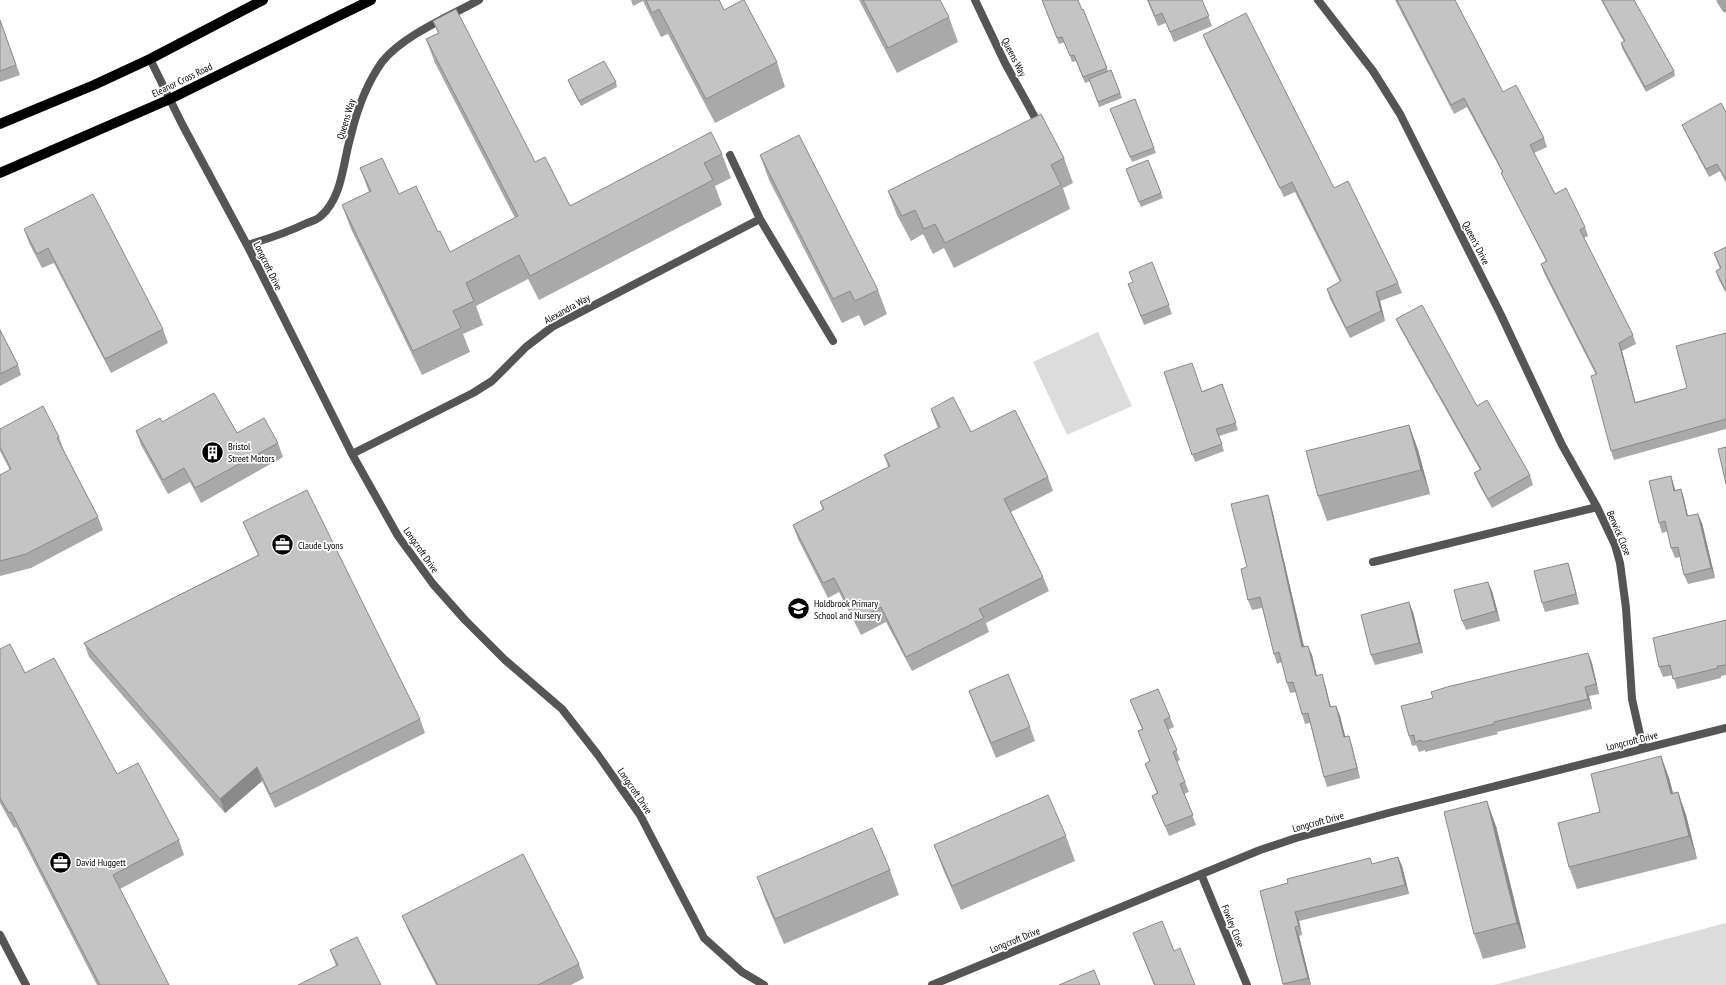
<svg xmlns="http://www.w3.org/2000/svg" width="1726" height="985" font-family="'PT Sans Narrow',sans-serif">
	<rect width="100%" height="100%" fill="#fff"/>
	<path fill="#dcdcdc" d="M1098 332 1132 406 1067 435 1033 362Z
		M1726 923V985H1494Z"/>
	<g fill="none" stroke-linecap="round" stroke-linejoin="round">
		<path stroke="#a3a3a3" stroke-width="9" d="M1721 0 1726 8"/>
		<path stroke="#555" stroke-width="8" d="M975 0 1005 63 1038 123
			M1318 0 1373 71 1400 114 1501 315 1562 445 1597 507 1615 545 1620 563 1626 608 1632 699 1643 748
			M150 59 182 124 247 245 352 454 398 536 433 584 465 620 505 660 562 709 598 755 640 815 704 938 742 972 764 985
			M730 155 760 219 833 341
			M247 245C268 239 288 232 307 223 312 221 317 220 321 216 343 197 343 161 351 135 357 110 367 83 382 62 402 36 450 16 479 0
			M352 454 473 393 492 381 526 347 552 327 760 219
			M1373 562 1597 507
			M1201 874 1247 985
			M0 935 26 985
			M932 985 1260 850 1296 838 1392 812 1726 728"/>
		<path stroke="#000" stroke-width="10" d="M0 124 94 85 150 59 263 0
			M0 173 170 99 371 0"/>
	</g>
	<path fill="#a9a9a9" d="M631 0H719L724 10 777 62 785 87 715 123 668 34 661 37 643 1 633 6Z
		M859 0H940L949 17 958 42 897 73Z
		M1042 0 1082 10 1083 9 1108 71 1111 70 1122 98 1099 107 1090 81 1085 83 1076 61 1072 62 1065 42 1059 44Z
		M1147 0H1202L1212 26 1174 42 1166 23 1158 26Z
		M1395 0H1455L1503 92 1544 138 1547 147 1534 153 1555 194 1585 227 1588 236 1584 238 1633 335 1636 344 1622 351 1635 402 1687 388 1726 333V429L1614 460 1611 451 1596 375 1544 273 1541 264 1546 261 1505 181 1501 173 1502 172 1467 107 1454 114Z
		M1601 0H1634L1674 71 1675 76 1646 92 1622 48 1621 43 1624 42Z
		M0 20 20 75 0 82Z
		M433 21 535 162 570 206 722 154 731 178 715 186 722 205 539 300 528 279 476 306 483 325 463 334 470 352 422 375 351 229 342 205 369 192 360 168 399 194 438 232 450 252 515 218 435 63 426 39 438 33Z
		M1203 35 1334 188 1398 283 1402 293 1380 301 1385 321 1350 338 1330 299 1327 289 1340 282 1295 192 1284 197 1207 45Z
		M568 80 616 82 617 87 581 106 570 85Z
		M1135 99 1156 153 1132 162 1110 109Z
		M1726 112V183L1720 171 1709 177 1685 132 1682 125Z
		M760 155 878 290 887 314 864 326 859 315 842 323 769 180Z
		M1064 158 1073 183 1063 188 1070 209 954 268 944 248 933 254 923 234 911 241 897 215 888 191Z
		M1148 160 1163 198 1141 207 1126 169Z
		M24 229 163 329 168 343 111 373 54 263 42 268 29 243Z
		M1726 247V293L1719 280 1716 271 1720 269 1714 253Z
		M1152 262 1172 314 1144 325 1128 284 1132 283Z
		M1396 319 1530 475 1533 485 1492 508 1478 483 1474 473 1480 470 1400 328Z
		M0 330 18 365 21 375 0 386Z
		M1164 372 1202 391 1222 384 1238 430 1219 436 1224 451 1195 462Z
		M931 409 971 432 1048 477 1053 491 1011 512 1043 577 1049 591 986 623 989 632 912 671 886 622 861 635 839 592 828 598 798 539 793 525 823 510 820 502 888 467 884 455 938 428 936 423Z
		M162 422 237 433 278 443 283 457 201 503 190 482 168 494 141 445 136 431Z
		M1409 425 1418 450 1430 494 1327 521 1318 496Z
		M0 429 59 437 64 451 98 517 103 530 31 568 0 576V475L10 470 0 451Z
		M1671 476 1675 490 1681 489 1684 499 1688 516 1702 523 1715 578 1688 584 1684 575 1680 557 1675 558 1671 548 1668 531 1662 533 1659 523Z
		M1271 505 1304 646 1312 655 1317 676 1325 684 1331 707 1336 706 1340 716 1345 737 1352 746 1360 778 1327 787 1324 777 1310 723 1305 724 1302 714 1296 692 1290 693 1287 683 1282 662 1277 664 1274 654 1262 608 1252 610 1248 600 1247 567Z
		M243 522 420 719 425 733 275 808 262 781 225 813 89 657 84 643 258 555 249 536Z
		M1568 563 1571 572 1579 604 1545 612 1542 603Z
		M1492 591 1500 621 1466 630 1462 621Z
		M1413 612 1423 653 1375 665 1371 655Z
		M1726 620V675L1721 676V678L1677 689 1673 675 1663 677 1659 667Z
		M0 649 25 673 117 774 179 840 184 855 120 889 169 985H97L16 827 14 828 0 803Z
		M1592 663 1599 694 1589 696 1592 709 1497 732 1498 734 1425 752V750L1419 752 1416 745 1412 746 1409 736Z
		M969 691 1030 727 1035 741 996 758 974 705Z
		M1130 700 1170 717 1174 727 1168 730 1180 760 1177 762 1189 792 1184 794 1196 825 1169 836 1152 796 1157 793 1145 764 1150 762 1138 731 1142 729Z
		M1661 756 1669 778 1673 793 1678 792 1686 815 1697 859 1577 889 1569 867 1600 812Z
		M1496 826 1526 948 1483 959 1474 934Z
		M1066 836 1075 861 961 910 943 869 934 845Z
		M1398 857 1402 866 1409 894 1299 921 1302 935 1299 936 1311 985H1283L1260 891 1288 883 1370 858 1372 864Z
		M890 870 899 895 784 944 766 902 757 877Z
		M402 916 579 964 584 978 571 985H436L408 930Z
		M1133 933 1174 951 1195 985H1154Z
		M330 950 381 985 336 966Z"/>
	<path fill="#898989" d="M1376 292 1380 301 1385 321 1381 311Z
		M1619 343 1622 351 1638 412 1635 403Z
		M1409 425 1418 450 1430 494 1421 470Z
		M1671 476 1674 486 1678 500 1674 491Z
		M1681 489 1684 499 1690 526 1687 516Z
		M1268 495 1271 505 1306 656 1302 647Z
		M1698 514 1702 523 1715 578 1711 568Z
		M1568 563 1571 572 1579 604 1576 594Z
		M1488 582 1492 591 1500 621 1496 611Z
		M1409 602 1413 612 1423 653 1419 643Z
		M1308 646 1312 655 1319 686 1316 676Z
		M1588 653 1592 663 1599 694 1596 684Z
		M1322 674 1325 684 1333 717 1330 707Z
		M1585 687 1589 696 1592 709 1588 699Z
		M1336 706 1340 716 1348 747 1344 737Z
		M1349 736 1352 746 1360 778 1357 768Z
		M1661 756 1669 778 1679 816 1671 794Z
		M257 767 262 781 225 813 220 799Z
		M1678 792 1686 815 1697 859 1689 836Z
		M1487 801 1496 826 1526 948 1517 923Z
		M1398 857 1402 866 1409 894 1405 885Z
		M1295 912 1299 921 1302 935 1299 926Z
		M1295 927 1299 936 1311 985 1308 978Z"/>
	<path fill="#c4c4c4" stroke="#898989" d="M646 0H719L724 10 743 0H744L777 62 706 99 659 9 652 13Z
		M863 0H940L949 17 888 48Z
		M1042 0H1078L1082 10 1083 9 1107 68 1083 77 1074 55 1070 56 1062 37 1057 38Z
		M1148 0H1202L1209 16 1170 32 1162 13 1155 16Z
		M1397 0H1455L1503 92 1516 85 1544 138 1530 145 1555 194 1566 188 1585 227 1580 230 1633 335 1619 343 1635 403 1687 388 1676 346 1726 333V419L1611 451 1591 376 1597 374 1541 264 1547 261 1501 173 1503 172 1464 98 1451 105Z
		M1602 0H1634L1674 71 1645 87 1621 43 1625 41Z
		M456 9 535 162 545 157 570 206 711 132 722 154 704 163 713 180 530 276 519 255 466 283 474 301 453 311 461 328 413 351 342 205 371 191 360 168 382 158 399 194 416 186 438 232 440 231 450 252 518 216 426 39 439 33 433 21Z
		M1246 13 1334 188 1348 181 1398 283 1376 292 1381 311 1346 328 1327 289 1341 281 1292 182 1280 188 1203 35Z
		M0 20 16 65 0 71Z
		M604 61 616 82 579 101 568 80Z
		M1111 70 1120 93 1098 102 1089 79Z
		M1135 99 1154 148 1130 157 1110 109Z
		M1721 103 1726 112V180L1717 164 1706 169 1682 125Z
		M1041 114 1064 158 1051 165 1061 185 945 243 935 224 924 229 915 210 902 216 888 191Z
		M799 135 878 290 855 301 850 291 833 299 760 155Z
		M1148 160 1161 193 1139 202 1126 169Z
		M93 194 163 329 105 359 48 248 37 254 24 229Z
		M1726 247V291L1716 271 1721 268 1714 253Z
		M1152 262 1169 305 1141 316 1128 284 1133 282 1129 272Z
		M1422 305 1477 406 1487 400 1530 475 1488 499 1474 473 1481 469 1396 319Z
		M0 330 18 365 0 374Z
		M1192 363 1202 392 1222 384 1236 423 1216 429 1222 444 1192 455 1164 372Z
		M214 393 237 433 264 418 278 443 195 488 184 468 163 480 136 431 160 418 162 422Z
		M953 397 971 432 1015 410 1048 477 1004 499 1043 577 979 609 984 618 906 657 881 607 856 620 834 578 823 583 793 525 824 509 820 502 890 466 884 455 940 427 931 409Z
		M43 406 59 437 57 438 98 517 26 554 0 561V475L11 469 0 447V429Z
		M1409 425 1421 470 1318 496 1306 451Z
		M1726 447V484L1718 449Z
		M1671 476 1674 491 1681 489 1687 516 1698 514 1711 568 1684 575 1678 547 1671 548 1665 521 1659 523 1649 481Z
		M307 490 420 719 270 794 257 767 220 799 84 643 259 555 243 522Z
		M1268 495 1302 647 1308 646 1316 676 1322 674 1330 707 1336 706 1344 737 1349 736 1357 768 1324 777 1308 713 1302 714 1293 682 1287 683 1279 652 1274 654 1260 597 1248 600 1241 569 1247 567 1231 504Z
		M1568 563 1576 594 1542 603 1534 571Z
		M1488 582 1496 611 1462 621 1454 590Z
		M1409 602 1419 643 1371 655 1361 615Z
		M1726 620V665L1717 666 1718 668 1673 679 1670 665 1659 667 1653 638Z
		M10 644 25 673 54 658 117 774 138 763 179 840 113 875 169 985H100L11 812 9 813 0 798V649Z
		M1588 653 1596 684 1585 687 1588 699 1494 722V724L1422 742 1421 740 1415 742 1414 735 1409 736 1401 706 1433 698 1431 692 1447 687Z
		M1008 674 1030 727 991 743 969 691Z
		M1158 689 1170 717 1164 720 1177 750 1173 752 1185 782 1180 784 1193 815 1165 826 1152 796 1158 793 1145 764 1150 761 1138 731 1143 729 1130 700Z
		M1661 756 1671 794 1678 792 1689 836 1569 867 1558 823 1600 812 1591 774Z
		M1048 795 1066 836 952 886 934 845Z
		M1487 801 1517 923 1474 934 1444 812Z
		M872 828 890 870 775 919 757 877Z
		M523 854 579 964 538 985H438L402 916Z
		M1398 857 1405 885 1295 912 1299 926 1295 927 1308 978 1283 984 1260 891 1288 883 1287 879 1370 858 1372 864Z
		M1162 921 1174 951 1180 948 1195 985H1155L1133 933Z
		M357 937 381 985H298L338 965 330 950Z
		M1094 970 1100 985H1059Z"/>
	<defs>
		<symbol id="building-disc" viewBox="-11 -11 22 22"><circle r="9.5" fill="#000" stroke="#fff"/><path d="M-4-6H4V6H1V3H-1V6H-4ZM-2.5-4.3h1.7v1.8h-1.7ZM.8-4.3h1.7v1.8H.8ZM-2.5-1h1.7V.8h-1.7ZM.8-1h1.7V.8H.8Z" fill="#fff"/></symbol>
		<symbol id="office-disc" viewBox="-11 -11 22 22"><circle r="9.5" fill="#000" stroke="#fff"/><path d="M-6-3h4V-5.5h4V-3h4V5H-6ZM-1-4.5V-3h2v-1.5ZM-6 0V1H6V0Z" fill="#fff"/></symbol>
		<symbol id="school-disc" viewBox="-11 -11 22 22"><circle r="9.5" fill="#000" stroke="#fff"/><path d="M0-5L7-2L0 1L-7-2ZM-4 1L0 2.5L4 1V4Q0 6-4 4Z" fill="#fff"/></symbol>
	</defs>
	<g fill-rule="evenodd">
		<use href="#building-disc" x="200" y="440" width="25" height="25"/>
		<use href="#office-disc" x="270" y="532" width="25" height="25"/>
		<use href="#school-disc" x="786" y="596" width="25" height="25"/>
		<use href="#office-disc" x="48" y="850" width="25" height="25"/>
	</g>
	<g text-anchor="middle" dominant-baseline="central" stroke-width="3.5" stroke-linejoin="round" paint-order="stroke">
		<g font-size="10" fill="#000" stroke="#fff">
			<text transform="translate(1014 57) rotate(63)">Queens Way</text>
			<text transform="translate(182 80) rotate(-26)">Eleanor Cross Road</text>
			<text transform="translate(346 119) rotate(-73)">Queens Way</text>
			<text transform="translate(1476 243) rotate(63)">Queen's Drive</text>
			<text transform="translate(268 266) rotate(64)">Longcroft Drive</text>
			<text transform="translate(567 309) rotate(-29)">Alexandra Way</text>
			<text transform="translate(1619 533) rotate(67)">Berwick Close</text>
			<text transform="translate(421 550) rotate(55)">Longcroft Drive</text>
			<text transform="translate(1632 741) rotate(-14)">Longcroft Drive</text>
			<text transform="translate(635 791) rotate(56)">Longcroft Drive</text>
			<text transform="translate(1318 822) rotate(-15)">Longcroft Drive</text>
			<text transform="translate(1233 926) rotate(68)">Fowley Close</text>
			<text transform="translate(1015 940) rotate(-22)">Longcroft Drive</text>
		</g>
		<g font-size="10" fill="#000" stroke="#fff" text-anchor="start">
			<text x="228" y="446">Bristol<tspan x="228" dy="12">Street Motors</tspan></text>
			<text x="298" y="545">Claude Lyons</text>
			<text x="814" y="603">Holdbrook Primary<tspan x="814" dy="12">School and Nursery</tspan></text>
			<text x="76" y="862">David Huggett</text>
		</g>
	</g>
</svg>
